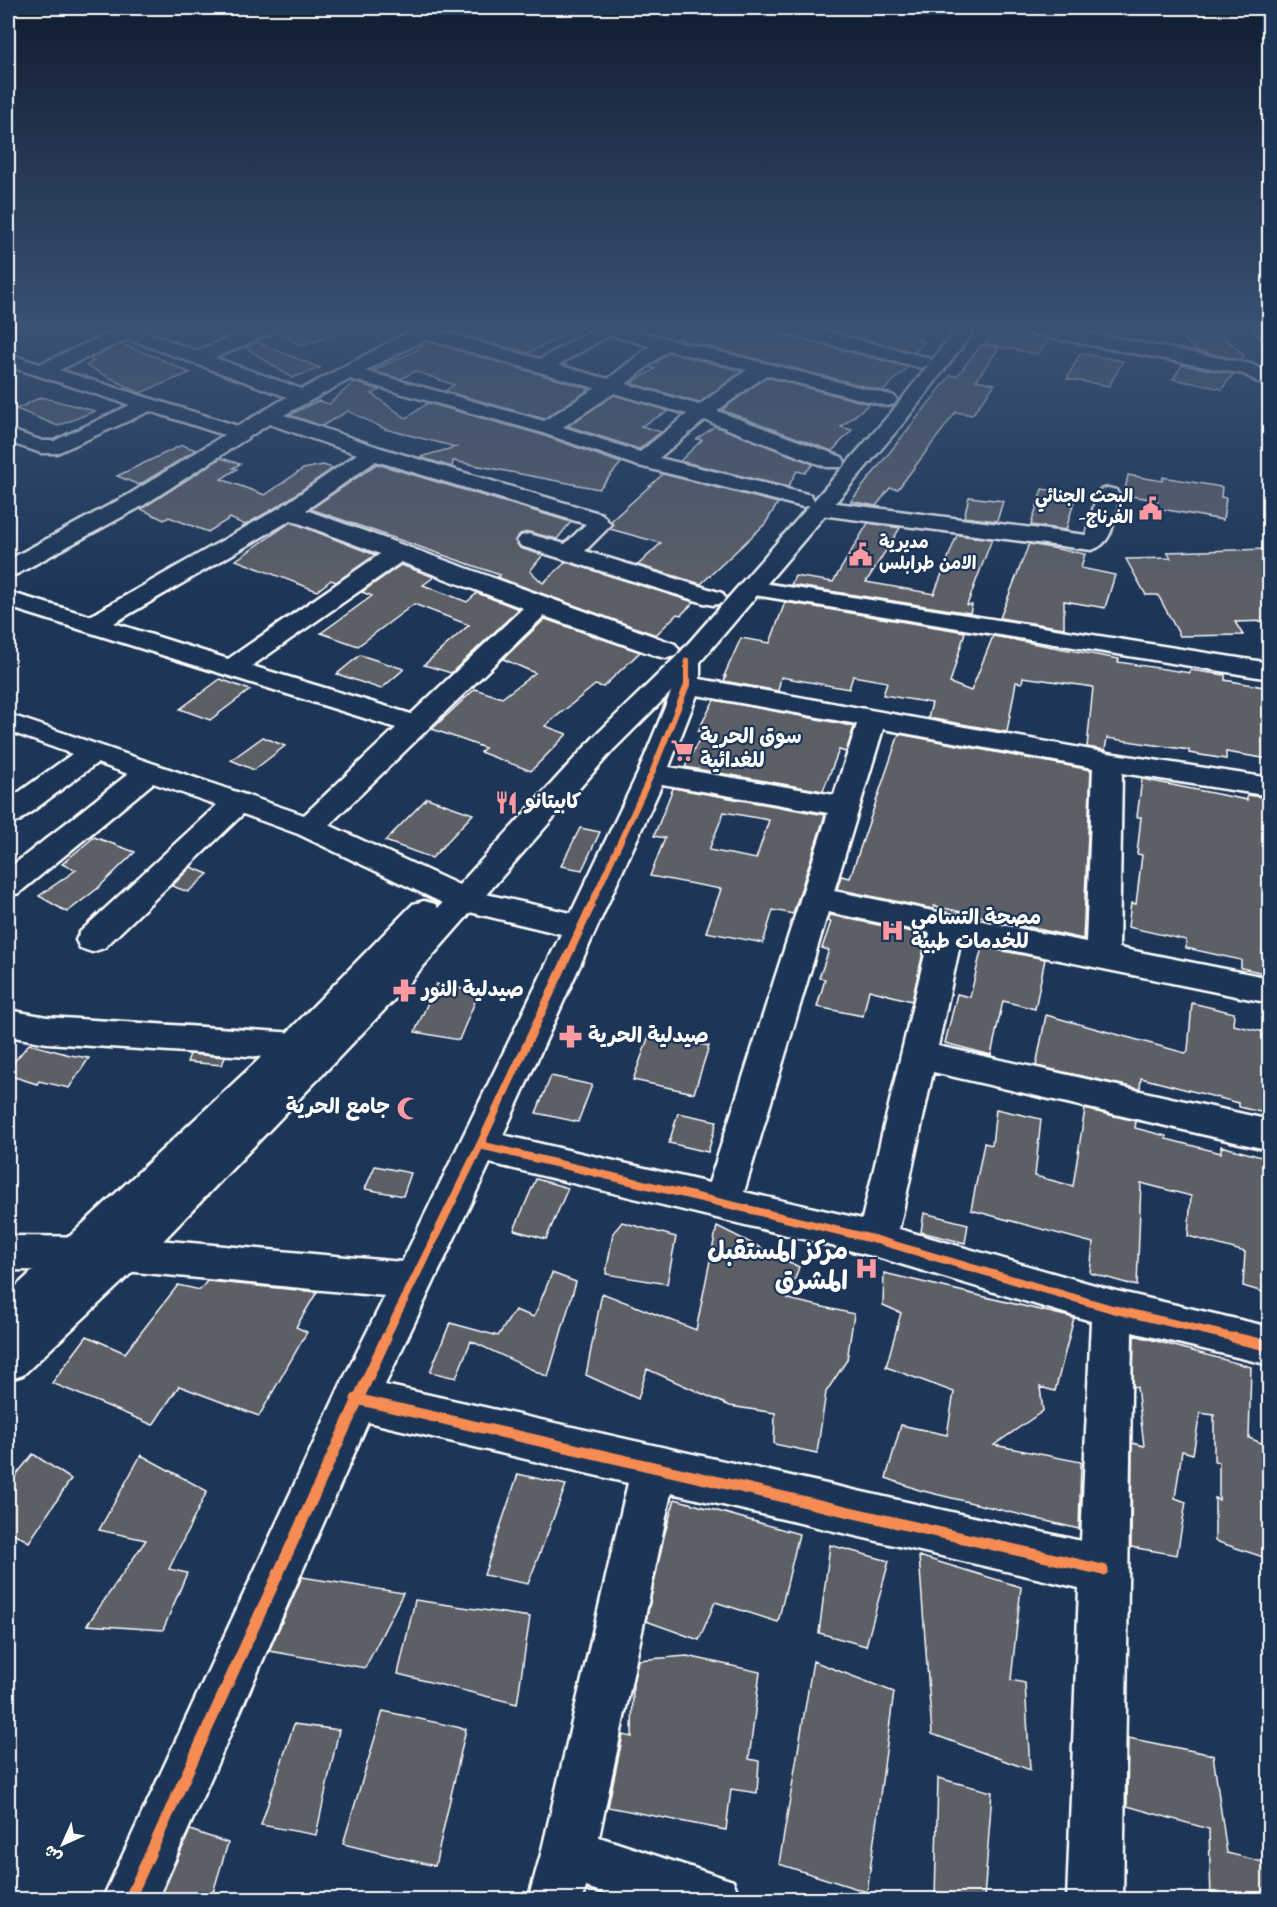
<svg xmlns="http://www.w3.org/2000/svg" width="1277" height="1907" font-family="'Indie Flower','Playpen Sans Arabic',sans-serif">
	<rect width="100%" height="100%" fill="#1d3557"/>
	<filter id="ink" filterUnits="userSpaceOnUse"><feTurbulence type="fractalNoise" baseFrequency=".0167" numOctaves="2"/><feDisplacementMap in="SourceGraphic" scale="12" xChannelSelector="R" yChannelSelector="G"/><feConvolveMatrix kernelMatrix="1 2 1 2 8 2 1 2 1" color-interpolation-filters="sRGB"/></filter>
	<g filter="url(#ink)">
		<path fill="#5c5e66" stroke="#fff" stroke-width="1.5" fill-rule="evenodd" d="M277 328H346V330L303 346 275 332Z
			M451 328H578L528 353 446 331Z
			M694 328H777L780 334 908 367 883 391 678 339Z
			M819 328H931L917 340 925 342 914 352Z
			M998 328 1025 332 1032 336 1049 339 1038 354 985 344Z
			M1172 328H1214L1244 355 1241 360 1197 351Z
			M426 341 590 389 544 419 445 391 454 385 415 371 401 379 373 371 423 347 418 346Z
			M256 342 320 368 292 378 245 347Z
			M121 344 156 357 190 373 140 393 86 366 93 361 89 359Z
			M981 345 999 348 976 380 995 384 972 415 956 412 898 489 890 488 876 506 851 501 951 375 957 376Z
			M669 352 742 371 699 403 631 383 655 369 650 367Z
			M1080 353 1123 361 1109 386 1067 379Z
			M1182 365 1233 374 1222 389 1173 379Z
			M766 377 869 404 841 427 852 430 832 451 722 410Z
			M354 382 380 390 372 394 406 418 428 403 539 434 621 463 599 489 453 461 452 467 420 457 456 447 385 429 348 411 322 426 290 415 318 401 329 404Z
			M614 395 669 411 641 426 661 432 639 449 568 426Z
			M41 397 95 411 58 426 16 409Z
			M715 426 813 464 805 473 797 471 788 487 680 461 702 440 697 439Z
			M182 445 196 450 139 485 117 476Z
			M221 458 240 464 233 468 237 469 221 479 265 495 303 469 323 465 333 468 280 505 245 525 230 518 208 532 169 517 164 520 141 509Z
			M377 464 571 522 557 539 528 532 520 534 515 540 520 548 543 555 530 571 543 583 566 562 694 602 681 615 677 614 656 635 497 577 500 575 311 509Z
			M663 474 778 503 765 524 701 584 638 565 661 543 610 529 613 525 611 521Z
			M1128 475 1162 481 1163 477 1222 487 1221 497 1226 498 1223 520 1156 508 1158 500 1124 495Z
			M1042 489 1076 494 1066 530 1031 525Z
			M969 497 1003 501 997 521 964 517Z
			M291 522 375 555 336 582 331 580 317 591 236 560Z
			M868 523 900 528 866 582 934 594 957 535 992 539 967 605H972L970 613 791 585 795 576 833 582Z
			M1029 544 1085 554 1081 568 1115 575 1105 608 1064 601V628L1000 618Z
			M1269 549V621L1235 622 1243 635 1180 636 1158 595H1146L1126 559 1171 558 1167 552Z
			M401 565 434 577 423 585 467 602 477 593 519 609 451 673 424 665 469 625 414 604 358 646 321 633 372 596 362 592Z
			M785 602 965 632 950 683 971 691 993 636 1119 659 1118 662 1190 673V670L1225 675V680L1269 688V759L1226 752V759L1189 753V750L1107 738 1105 750 1087 747 1093 687 1023 677 1022 683 1016 682 1007 732 928 718 932 703 883 695 887 682 853 676 849 689 781 677 778 691 724 681 726 676H724L741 638 770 643Z
			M545 619 640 652 603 687 595 685 545 726 567 734 531 771 480 752 485 748 432 729 475 689 502 698 535 673 503 659Z
			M360 655 404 669 381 689 337 674Z
			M220 679 250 690 210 720 180 709Z
			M714 700 838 723 854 727 846 752 839 750 823 791 685 767 703 732 698 731Z
			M899 734 1091 770 1083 939 934 906 933 909 837 889 841 876 850 878Z
			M263 737 285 746 254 770 231 760Z
			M1142 779 1247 800V795L1269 798V974L1241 968V960L1186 948V940L1128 927 1131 903 1136 904 1142 855 1137 854 1141 817H1137Z
			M673 788 825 815 793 914 773 910 763 943 706 932 721 889 650 876 665 838 654 836ZM724 812 769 820 756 859 709 850Z
			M427 798 473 814 432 858 385 841Z
			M580 828 600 832 582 870 561 866Z
			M94 837 135 852 97 889 67 912 39 896 76 870 62 864Z
			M191 867 208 874 188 892 172 886Z
			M830 915 927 935 912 1001 869 990 863 1016 817 1007 825 979 819 978 829 950 822 948 831 922 828 921Z
			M982 947 1045 959 1035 1009 1003 1001 991 1055 945 1043 957 994 970 997Z
			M436 984 479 992 459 1040 415 1032Z
			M1192 1003 1234 1013 1233 1025 1269 1033V1114L1239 1107V1103L1141 1078 1140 1089 1036 1066 1046 1015 1185 1053 1188 1051Z
			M650 1033 709 1046 694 1093 633 1080Z
			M29 1044 70 1055 89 1058 69 1088 39 1081 37 1084 8 1075V1069Z
			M190 1054 225 1057 222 1065 187 1062Z
			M551 1076 592 1085 578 1122 536 1113Z
			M996 1109 1041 1119 1035 1176 1073 1186 1085 1109 1136 1121 1135 1128 1166 1136V1139L1221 1153V1146L1269 1159V1294L1243 1286 1245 1252 1188 1236 1191 1196 1141 1183 1137 1286 1090 1273 1093 1243 971 1210 984 1143 992 1145Z
			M678 1113 717 1121 708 1152 669 1143Z
			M375 1166 411 1173 403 1196 365 1189Z
			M536 1179 568 1188 546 1239 514 1230Z
			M924 1213 968 1224 965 1243 921 1232Z
			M622 1222 676 1237 667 1284 606 1274 613 1233Z
			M717 1226 799 1267 788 1299 854 1314 847 1360 826 1392 817 1453 774 1444 775 1413 730 1406 647 1369 638 1399 586 1375 602 1293 696 1330Z
			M552 1273 576 1282 548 1377 471 1341 456 1378 430 1372 450 1323 498 1336 515 1310 534 1317Z
			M884 1273 1074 1318 1055 1391 1040 1387 1043 1411 994 1445 1081 1462 1079 1529 919 1490 886 1478 901 1425 947 1435 954 1392 886 1367 901 1313 883 1305Z
			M207 1281 317 1292 296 1327 307 1332 259 1416 179 1386 153 1425 52 1383 87 1336 125 1353 178 1285 200 1290Z
			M1134 1335 1251 1367 1249 1438 1269 1446V1559L1215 1541V1498L1219 1500V1462L1214 1461V1415L1200 1413 1193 1454 1182 1451 1175 1498 1186 1502 1177 1555 1131 1547 1132 1443 1144 1446 1137 1387 1133 1386Z
			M33 1454 71 1479 29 1542 8 1530V1485Z
			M141 1455 207 1491 169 1569 187 1573 163 1630 87 1625 146 1540 99 1530Z
			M518 1474 566 1485 528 1584 484 1575Z
			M675 1499 799 1534 778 1622 715 1602 699 1640 646 1621 664 1536Z
			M830 1545 889 1561 866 1646 819 1633Z
			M919 1556 1021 1587 1011 1680 1025 1683 1030 1770 932 1734Z
			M302 1577 403 1593 365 1668 269 1651Z
			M415 1600 530 1617 517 1704 398 1674Z
			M687 1656 760 1672 749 1759 759 1761 757 1793 731 1789 726 1830 608 1807 623 1735 632 1737 633 1683 638 1660Z
			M813 1661 894 1692 867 1892 779 1864Z
			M383 1711 466 1729 435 1866 343 1844Z
			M294 1724 339 1730 316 1835 261 1825Z
			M1128 1738 1213 1755 1227 1853 1267 1863 1269 1899H1211L1209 1829 1127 1806Z
			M938 1778 992 1792 984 1899 935 1898Z
			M190 1830 228 1843 211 1899H160Z"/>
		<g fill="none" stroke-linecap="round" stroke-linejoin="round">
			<defs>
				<path id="minor" d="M121 328H145L143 331 197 351 251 328H275L273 332 215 358 302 389 416 328H441L439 331 540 359 596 328H625L894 396 897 400 894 404 887 406 766 375 717 411 842 457 845 462 842 467H826L705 420 659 458 811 495 814 500 811 505 803 507 635 465 540 432 350 379 284 415 381 448 602 514 611 525 585 551 722 593 725 598 722 603 713 605 704 603 521 546 517 541 521 536 529 534 565 544 586 524 376 461 306 510 675 644 679 650 675 656 666 658 657 656 544 616 329 825 472 891 571 913 638 773 674 685V661L678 655 687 653 696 655 700 661V679L1108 753 1270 778V796L1122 773 1119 948 1270 978V1003L961 940 938 1046 1270 1120V1150L933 1072 899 1229 1112 1290 1270 1327V1365L1132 1332 1123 1900H1067L1079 1588 671 1493 599 1837 733 1881 741 1900H626L586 1887 583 1900H528L541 1854 628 1483 368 1422 157 1900H102L341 1384 385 1296 125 1271 8 1270V1236L125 1237 402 1262 561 934 453 908 298 834 243 814 104 948 92 952 80 948 76 940 80 932 217 805 153 783 19 893 8 896V869L128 774 97 763 19 821 8 824V800L72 754 8 731V714L304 815 396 728 8 607V592L90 616 281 507 357 454 269 424 144 505 17 574 8 576V560L128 495 224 435 150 411 57 453H41L8 442V429L43 441H54L130 405 8 366V354L40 364ZM610 335 650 346 608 379 558 365ZM128 339 287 397 238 426 59 370ZM426 339 595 388 544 421 365 371ZM668 350 747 370 699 405 626 384ZM614 393 687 414 640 452 563 427ZM291 520 380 554 228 659 114 623ZM401 562 523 608 411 714 252 666ZM697 695 857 724 834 795 669 767ZM883 729 1093 768 1086 942 834 891ZM662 784 828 813 709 1183 503 1135ZM828 912 930 933 862 1219 744 1192ZM490 1163 877 1257 1091 1321 1081 1541 385 1385Z
					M779 328H810L929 358 932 362 922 368 781 332Z
					M1023 328H1062L1251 364 1270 374V389L1244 374 1032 334Z
					M1108 488 1116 490 1119 495C1114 516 1115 544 1091 550L821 515 813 513 810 508 813 503 821 501 1086 535 1097 495 1100 490Z
					M751 581 1270 663V679L742 593 739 588 742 583Z
					M8 1010 47 1017 296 1033 308 1036 314 1046 308 1056 296 1059 47 1043 8 1036Z"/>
				<path id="major" d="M957 328H976L905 421 696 667 613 750 391 1003 139 1266 23 1375 8 1380V1294L284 1036 413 904 424 901 435 904 438 908 593 738 678 655 891 413Z"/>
				<path id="highway" d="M1253 328H1270V340L1263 339Z"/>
			</defs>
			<use href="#minor" stroke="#fff" stroke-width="5"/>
			<use href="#major" stroke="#fff" stroke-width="5"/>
			<use href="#highway" stroke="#fff" stroke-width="5"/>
			<use href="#minor" fill="#1d3557" fill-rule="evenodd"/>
			<use href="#major" fill="#1d3557" fill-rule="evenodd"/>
			<use href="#highway" fill="#1d3557" fill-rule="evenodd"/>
			<defs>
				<path id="cycleway-far2" d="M590 907 652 773 687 685V661"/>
				<path id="cycleway-far1" d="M480 1145 877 1240 1112 1309 1241 1339
					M385 1339 480 1145 591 906"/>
				<path id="cycleway" d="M1235 1338 1270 1346
					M356 1399 1103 1570
					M129 1900 386 1338"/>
			</defs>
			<use href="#cycleway-far2" stroke="#1d3557" stroke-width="9"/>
			<use href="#cycleway-far1" stroke="#1d3557" stroke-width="12"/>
			<use href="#cycleway" stroke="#1d3557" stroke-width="15"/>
			<use href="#cycleway-far2" stroke="#f68b52" stroke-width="6"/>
			<use href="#cycleway-far1" stroke="#f68b52" stroke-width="8"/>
			<use href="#cycleway" stroke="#f68b52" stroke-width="11"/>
		</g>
	</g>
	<linearGradient id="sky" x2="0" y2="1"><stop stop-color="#101d30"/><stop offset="0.55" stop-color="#3a5174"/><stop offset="1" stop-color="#3a5174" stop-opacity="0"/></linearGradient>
	<rect width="1277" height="595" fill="url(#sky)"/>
	<defs>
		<symbol id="civic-bare" viewBox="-9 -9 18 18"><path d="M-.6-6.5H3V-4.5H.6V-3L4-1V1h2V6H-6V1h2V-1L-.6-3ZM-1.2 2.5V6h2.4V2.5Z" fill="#ff9aa2" stroke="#1d3557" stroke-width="2.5" paint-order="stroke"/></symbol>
		<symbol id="supermarket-bare" viewBox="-9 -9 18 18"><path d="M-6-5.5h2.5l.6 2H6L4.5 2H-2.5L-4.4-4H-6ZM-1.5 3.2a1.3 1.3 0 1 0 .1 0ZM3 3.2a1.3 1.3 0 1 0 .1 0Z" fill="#ff9aa2" stroke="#1d3557" stroke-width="2.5" paint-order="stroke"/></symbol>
		<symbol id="restaurant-bare" viewBox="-9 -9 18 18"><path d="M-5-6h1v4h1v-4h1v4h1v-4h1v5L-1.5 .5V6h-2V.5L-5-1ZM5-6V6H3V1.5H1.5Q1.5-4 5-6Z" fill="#ff9aa2" stroke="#1d3557" stroke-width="2.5" paint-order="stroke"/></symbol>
		<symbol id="hospital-bare" viewBox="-9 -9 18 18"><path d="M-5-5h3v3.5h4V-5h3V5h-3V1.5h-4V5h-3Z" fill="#ff9aa2" stroke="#1d3557" stroke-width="2.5" paint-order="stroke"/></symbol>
		<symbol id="pharmacy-bare" viewBox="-9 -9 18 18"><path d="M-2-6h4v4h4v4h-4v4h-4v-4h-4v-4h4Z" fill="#ff9aa2" stroke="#1d3557" stroke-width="2.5" paint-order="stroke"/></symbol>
		<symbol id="mosque-bare" viewBox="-9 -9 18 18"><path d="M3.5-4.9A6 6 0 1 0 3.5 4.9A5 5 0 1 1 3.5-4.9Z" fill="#ff9aa2" stroke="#1d3557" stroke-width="2.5" paint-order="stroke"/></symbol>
	</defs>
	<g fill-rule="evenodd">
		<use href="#civic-bare" x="1134" y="492" width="33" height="33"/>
		<use href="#civic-bare" x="844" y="538" width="33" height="33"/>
		<use href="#supermarket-bare" x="666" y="734" width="33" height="33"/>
		<use href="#restaurant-bare" x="490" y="786" width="33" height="33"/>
		<use href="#hospital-bare" x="876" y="914" width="33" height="33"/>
		<use href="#pharmacy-bare" x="388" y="974" width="33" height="33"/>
		<use href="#pharmacy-bare" x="554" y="1020" width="33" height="33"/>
		<use href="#mosque-bare" x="392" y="1092" width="33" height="33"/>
		<use href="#hospital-bare" x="850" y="1252" width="33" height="33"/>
	</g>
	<g text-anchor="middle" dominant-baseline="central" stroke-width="4.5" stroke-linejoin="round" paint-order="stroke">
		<g font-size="18" font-weight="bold" fill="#fff" stroke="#1d3557" text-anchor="end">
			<text x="1133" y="498">البحث الجنائي<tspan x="1133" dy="21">-الفرناج</tspan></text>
			<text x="879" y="544" text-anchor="start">مديرية<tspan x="879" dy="21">الامن طرابلس</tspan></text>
		</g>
		<g font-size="21" font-weight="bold" fill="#fff" stroke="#1d3557" text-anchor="start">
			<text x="700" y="738">سوق الحرية<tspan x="700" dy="24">للغدائية</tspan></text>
			<text x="525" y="803">كابيتانو</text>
			<text x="911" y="919">مصحة التسامي<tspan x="911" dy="24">للخدمات طبية</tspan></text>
			<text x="422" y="991">صيدلية النور</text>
			<text x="588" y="1037">صيدلية الحرية</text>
			<text x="390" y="1108" text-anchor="end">جامع الحرية</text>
		</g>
		<g font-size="26" font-weight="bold" fill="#fff" stroke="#1d3557" text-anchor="end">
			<text x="848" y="1253">مركز المستقبل<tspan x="848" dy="30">المشرق</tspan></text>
		</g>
	</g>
	<rect width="1277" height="1907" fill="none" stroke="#1d3557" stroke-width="30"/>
	<rect x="15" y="15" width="1247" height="1877" fill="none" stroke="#fff" stroke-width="2" filter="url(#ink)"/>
	<g transform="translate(63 1844) rotate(225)" stroke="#1d3557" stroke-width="4.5" paint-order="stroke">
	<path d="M0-4.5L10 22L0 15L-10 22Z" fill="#ffffff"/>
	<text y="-9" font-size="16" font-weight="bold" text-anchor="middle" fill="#ffffff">ش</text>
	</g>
</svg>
